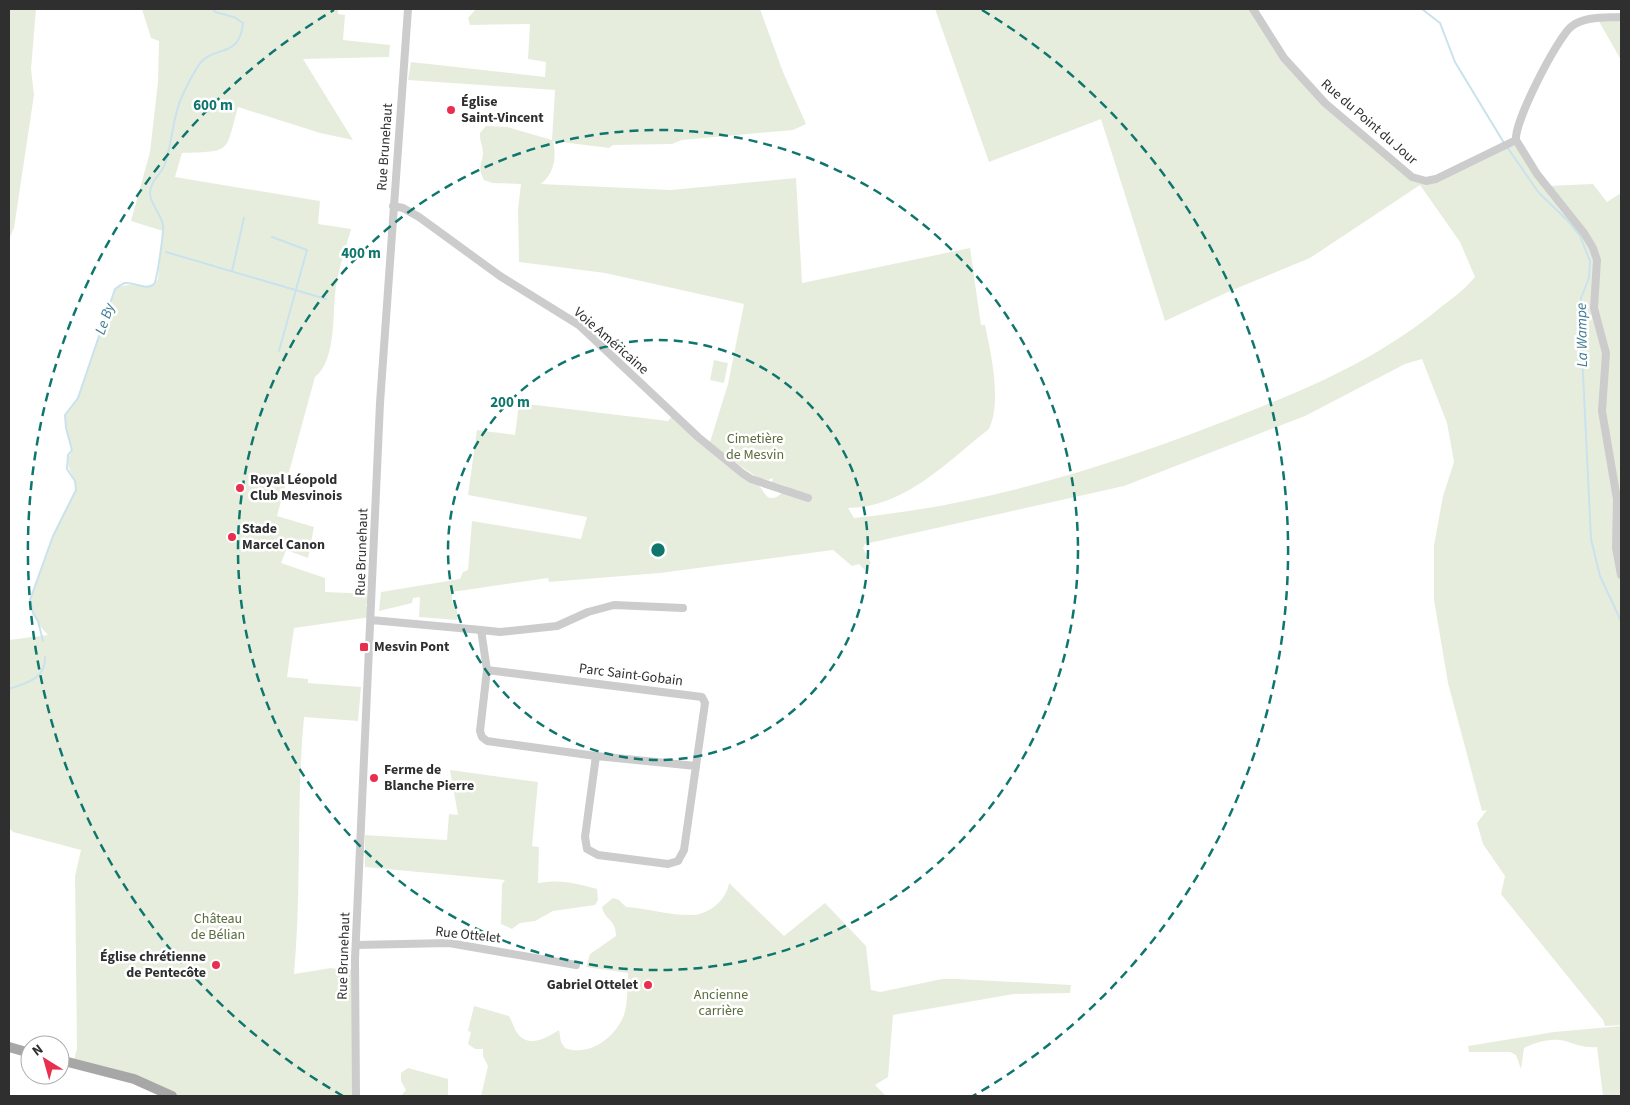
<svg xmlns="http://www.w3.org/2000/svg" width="1630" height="1105" font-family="'Source Sans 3',sans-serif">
	<rect width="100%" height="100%" fill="#fff"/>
	<path fill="#e7eddd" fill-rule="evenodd" d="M9 9H36L31 69 34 95 14 228 9 239Z
		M142 9H338V14L345 15 343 40 390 45 389 57 303 59 353 140 320 133 238 107C225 154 232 151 182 153L175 177 320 201 318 224 351 229C346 248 339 267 336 286 332 312 337 360 315 377L277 516 314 527 308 558 286 550 281 563 325 578V592L372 594 366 605 371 617 294 628 287 677 308 679V683L361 687 358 721 304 717C296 802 302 888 294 974L331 968 344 970 355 968 356 1096H172L73 1063 77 1049 75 876 81 850 13 832 9 828V640L48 635C40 627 31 614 30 602 30 595 57 526 62 516 66 507 72 502 75 492 80 476 60 470 72 450L66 428 65 415 78 398 115 289C134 278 147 295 158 279L163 231 131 221 150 152 158 82 159 41 151 38Z
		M476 9H760L783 72 806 124 793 130 682 140 672 144 613 145 609 148 553 141C557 157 554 174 541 184L671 190 796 178 802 283 970 248 981 325H985C991 354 1002 401 989 429 947 462 904 508 848 508L854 518C992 504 1124 462 1253 410 1320 384 1386 353 1441 307 1453 298 1465 289 1475 277L1460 242 1420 185 1310 258 1228 292 1165 321 1101 119 989 162 935 9H1253L1296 72 1397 165 1426 181 1516 140 1546 186 1593 184 1607 202 1621 193V1025L1605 1026 1603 1020 1501 894 1505 876 1483 844 1477 823 1487 810 1482 811 1448 683 1434 600V545L1443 496 1454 462 1447 423 1422 359 1405 364 1305 416 1124 486 865 544 863 548 871 563 865 570 859 564 852 566 833 550 660 573 549 582 548 578 452 592V603L457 605V620L419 617 420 597 413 598 412 603 379 611 381 592 460 579 463 572 468 570 472 521 581 539 587 517 468 495 477 430 515 435 519 403 668 421 674 414 710 442 728 384 744 304 605 273 519 262 518 209 521 184 492 183 484 180C477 166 482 166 483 153 483 146 479 140 480 133L486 126 507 127 552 140 555 90 408 80 411 62 545 77 546 62 528 59 530 24 470 25 468 18ZM733 461 758 478 768 480 773 478 772 482 786 486C784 491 778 499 771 498 765 497 764 491 760 487 752 477 742 469 733 461Z
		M1621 17V60L1597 18Z
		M714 360 728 363 724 383 710 380Z
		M450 770 538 782 532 846 539 847 538 883C559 879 576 883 597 889L598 900 595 905 553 911 535 921 520 923 512 929 501 924 502 884 505 880 365 867V835L447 840 449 814 458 815Z
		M729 883 784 936 825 903 866 946 871 990 880 992 942 979H958L1071 985 1070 993 1014 994 893 1015 888 1077 875 1085 886 1096H481L488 1066 483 1056V1049H475L468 1044 471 1032 468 1031 474 1006 509 1016C512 1021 513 1026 516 1031 527 1049 545 1039 559 1030L561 1042 565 1048C589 1057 615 1038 624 1015 628 1003 627 986 628 973L586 967 590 954 616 936C616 919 605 921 602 907L613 898 619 900 626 907C647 908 671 916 693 915 710 914 727 899 729 883Z
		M1621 1026V1096H1603L1597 1047C1581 1049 1571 1041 1559 1040 1546 1039 1535 1043 1524 1048L1521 1069 1516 1055 1510 1052H1469L1468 1046 1554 1032Z
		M408 1068 448 1079V1096H401L406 1090 401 1081V1073Z"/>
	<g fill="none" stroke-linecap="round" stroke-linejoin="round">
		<path stroke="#c9e2ed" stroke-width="2" d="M1422 9 1440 23 1455 62 1504 143
			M1507 147 1539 193 1568 221 1580 236 1590 261 1589 278 1581 298V333L1591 539 1600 576 1621 621
			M272 237 307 250 279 351
			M166 252 326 299
			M232 271 244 218
			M43 641 38 621 33 613 30 600 53 536 76 490 75 481 67 469 68 455 72 450 66 428 65 415 78 398 115 289C118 287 122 284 125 283 134 282 147 291 154 284 157 281 164 231 163 225 161 214 151 205 150 194 150 180 161 175 165 164 173 141 172 116 183 94 188 84 194 70 202 61 217 46 240 57 243 23L234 17 215 12 213 9
			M9 689C26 683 46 679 45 657
			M9 735V741"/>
		<path stroke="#ccc" stroke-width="8" d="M1253 9 1284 58 1325 103 1412 177 1426 181 1436 179 1516 140
			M1516 140 1537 174 1584 233 1593 248 1597 260 1594 308 1606 353 1602 411 1617 499 1616 548 1621 575
			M1516 140C1514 122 1558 36 1572 26 1586 16 1605 18 1621 17
			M393 206 403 208 419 217 500 276 579 325 698 437 742 473 751 479 808 498
			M371 620 481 630 487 670 480 731 482 737 487 741 596 756 696 766
			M481 630 500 632 557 626 588 612 614 605 683 608
			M487 670 702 697 705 703 684 850 678 861 668 864 598 855 587 849 585 837 596 756
			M356 945 449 943 576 965
			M356 1096 355 959 380 403 408 9"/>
		<path stroke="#a7a7a7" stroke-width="10" d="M9 1047 30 1053
			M60 1060 134 1079 172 1096"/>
	</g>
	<g fill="none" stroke="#0f766e" stroke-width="2.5" stroke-dasharray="9 6">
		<circle cx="658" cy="550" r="210"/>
		<circle cx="658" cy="550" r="420"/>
		<path d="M343 1096A630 630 0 0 1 334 10M982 10A630 630 0 0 1 973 1096"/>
	</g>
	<g fill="#e92f4e" stroke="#fff" stroke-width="2">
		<circle cx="451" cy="110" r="5"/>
		<circle cx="240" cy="488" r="5"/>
		<circle cx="232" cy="537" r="5"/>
		<rect x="359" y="642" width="10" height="10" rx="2.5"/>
		<circle cx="374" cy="778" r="5"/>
		<circle cx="216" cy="965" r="5"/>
		<circle cx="648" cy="985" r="5"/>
	</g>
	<g text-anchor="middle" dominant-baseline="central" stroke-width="5" stroke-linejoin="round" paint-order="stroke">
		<g font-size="14" font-weight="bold" fill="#2f2f2f" stroke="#fff" text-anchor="start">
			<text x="461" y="102">Église<tspan x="461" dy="16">Saint-Vincent</tspan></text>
			<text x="250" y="480">Royal Léopold<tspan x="250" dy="16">Club Mesvinois</tspan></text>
			<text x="242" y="529">Stade<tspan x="242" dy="16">Marcel Canon</tspan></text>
			<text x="374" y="647">Mesvin Pont</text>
			<text x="384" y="770">Ferme de<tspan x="384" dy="16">Blanche Pierre</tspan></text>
			<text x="206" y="957" text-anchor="end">Église chrétienne<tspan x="206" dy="16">de Pentecôte</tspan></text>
			<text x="638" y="985" text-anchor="end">Gabriel Ottelet</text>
		</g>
		<g font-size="14" fill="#2f2f2f" stroke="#fff">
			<text transform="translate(1369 122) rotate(41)">Rue du Point du Jour</text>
			<text transform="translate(385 147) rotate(-86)">Rue Brunehaut</text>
			<text transform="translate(611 341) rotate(41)">Voie Américaine</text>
			<text transform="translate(362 552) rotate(-88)">Rue Brunehaut</text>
			<text transform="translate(631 675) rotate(7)">Parc Saint-Gobain</text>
			<text transform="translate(468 935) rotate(6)">Rue Ottelet</text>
			<text transform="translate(344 956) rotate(-88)">Rue Brunehaut</text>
		</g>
		<g font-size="14" fill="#576c3b" stroke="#fff">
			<text x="755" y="439">Cimetière<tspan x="755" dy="16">de Mesvin</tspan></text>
			<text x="218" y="919">Château<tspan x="218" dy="16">de Bélian</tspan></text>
			<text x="721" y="995">Ancienne<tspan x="721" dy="16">carrière</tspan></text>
		</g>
		<g font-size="15" font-style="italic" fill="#3b7993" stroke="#fff">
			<text transform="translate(105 319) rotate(-71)">Le By</text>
			<text transform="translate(1582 335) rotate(-91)">La Wampe</text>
		</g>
	</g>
	<circle cx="658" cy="550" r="8" fill="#0f766e" stroke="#fff" stroke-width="2.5"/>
	<g font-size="15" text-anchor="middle" font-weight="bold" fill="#0f766e" stroke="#fff" stroke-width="5" stroke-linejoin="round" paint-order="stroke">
		<text x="213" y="110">600 m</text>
		<text x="361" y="258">400 m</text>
		<text x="510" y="407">200 m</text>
	</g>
	<rect width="1630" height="1105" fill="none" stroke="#2f2f2f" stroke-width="20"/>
	<g transform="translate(45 1060) rotate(323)"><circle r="24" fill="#ffffff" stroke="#acacac"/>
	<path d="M0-4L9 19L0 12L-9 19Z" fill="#e92f4e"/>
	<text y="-8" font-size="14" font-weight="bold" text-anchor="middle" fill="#2f2f2f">N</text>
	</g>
</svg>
